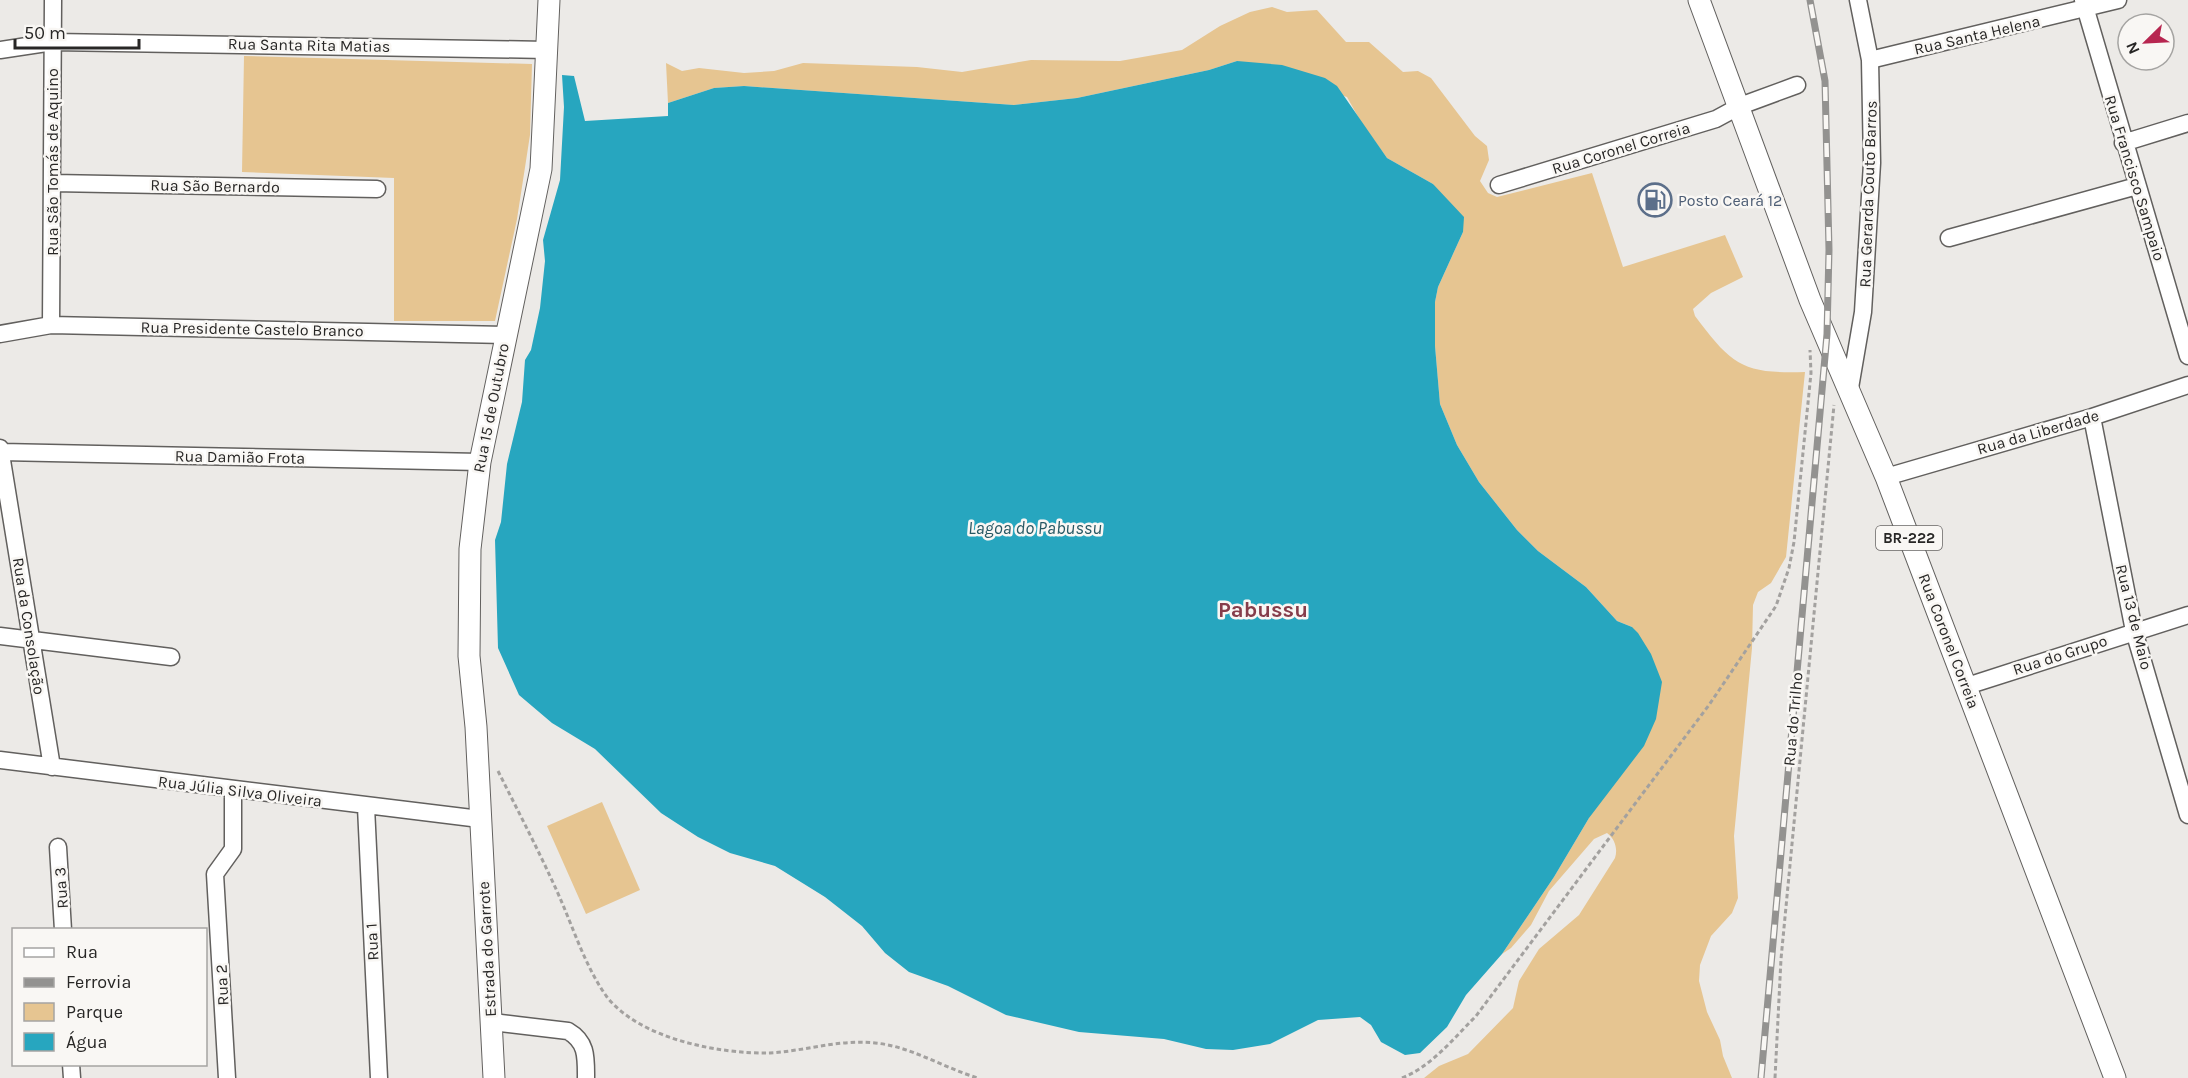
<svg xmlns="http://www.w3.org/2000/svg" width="2188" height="1078" font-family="Karla,sans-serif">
	<rect width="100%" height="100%" fill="#eceae7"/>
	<path fill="#e6c591" d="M1272 7 1287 12 1317 10 1346 42H1369L1403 72 1418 71 1431 78 1475 136 1487 146 1489 160 1480 181 1488 193 1497 197 1592 173 1623 267 1725 235 1743 277 1711 293 1693 309 1695 316C1732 365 1742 374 1805 372L1786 557 1771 583 1758 592 1753 605 1752 648 1734 836 1738 898 1732 913 1711 936 1700 965 1699 981 1707 1012 1720 1040 1723 1056 1732 1078H1424L1439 1066 1468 1054 1513 1008 1519 981 1539 949 1579 915 1615 858C1618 849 1615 839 1607 833L1594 839 1549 891 1531 925 1511 948 1502 954 1554 877 1589 818 1632 627 1617 621 1586 587 1538 551 1517 530 1479 482 1457 445 1440 404 1435 346V302L1438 287 1463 232 1433 184 1387 158 1361 122 1347 97 1237 61 1209 70 1077 98 1014 105 744 86 714 88 668 103 666 63 682 71 699 68 744 73 774 71 803 63 917 67 962 72 1031 60 1120 61 1182 50 1220 26 1250 12Z
		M244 56 532 64 530 135 517 219 495 321H394V178L242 172Z
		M602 802 640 890 586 914 547 826Z"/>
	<path fill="#27a6bf" d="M1237 61 1282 65 1325 78 1337 86 1387 158 1433 184 1464 217 1463 232 1438 287 1435 302V346L1440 404 1457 445 1479 482 1517 530 1538 551 1586 587 1617 621 1632 627 1638 633 1651 654 1662 682 1656 719 1644 746 1589 818 1554 877 1502 954 1466 995 1447 1027 1420 1053 1405 1055 1381 1042 1371 1025 1360 1017 1318 1020 1270 1044 1233 1050 1206 1049 1164 1039 1079 1032 1006 1015 948 986 909 972 885 953 862 926 825 897 775 866 730 853 698 837 661 813 595 749 552 723 519 695 498 648 495 540 501 522 507 464 522 402 525 360 531 350 540 308 545 261 543 240 560 180 564 107 562 75 574 76 585 121 668 116V103L714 88 744 86 1014 105 1077 98 1209 70Z"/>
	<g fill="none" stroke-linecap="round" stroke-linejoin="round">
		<defs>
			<path id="minor" d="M2083 0 2188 356
				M0 50 53 42 547 50
				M1870 60 2118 0
				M2123 143 2188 123
				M53 183 377 189
				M1499 185 1716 119 1740 106 1797 85
				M1949 238 2137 186
				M51 325 53 0
				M0 334 51 325 505 335
				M1850 388 1863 312 1872 163 1870 60 1858 0
				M2092 417 2134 631 2188 815
				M0 448 52 767
				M1 452 480 462
				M1886 477 2092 417 2188 385
				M0 636 171 657
				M1967 686 2188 615
				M0 760 480 819
				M366 807 379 1078
				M58 847 63 930
				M492 1022 568 1031C587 1042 586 1057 586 1078
				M71 1064 72 1078
				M227 1078 215 874 233 849V790"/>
			<path id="major" d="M1699 0 1810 300 1886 477 2115 1078
				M494 1078 476 727 469 656 470 549 480 462 541 169 549 0"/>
		</defs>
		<use href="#minor" stroke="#62605e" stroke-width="19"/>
		<use href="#major" stroke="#62605e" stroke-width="23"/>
		<path stroke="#a3a19f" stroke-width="3" stroke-dasharray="4.5 3" stroke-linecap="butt" d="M498 771C519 813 541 855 560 898 574 930 586 968 607 997 640 1039 719 1054 770 1053 805 1051 839 1039 875 1043 910 1046 944 1068 978 1078
			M1402 1078C1432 1066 1454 1038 1476 1016L1709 705 1776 606 1789 568 1794 542 1811 373 1810 350
			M1775 1078 1781 959 1834 405"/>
		<use href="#minor" stroke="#fff" stroke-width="16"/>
		<use href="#major" stroke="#fff" stroke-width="21"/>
		<defs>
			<path id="rail" d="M1761 1078 1827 334 1829 250 1825 81 1810 0"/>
		</defs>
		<use href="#rail" stroke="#939290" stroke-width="7"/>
		<use href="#rail" stroke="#f9f7f4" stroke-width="4.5" stroke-dasharray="14" stroke-linecap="butt"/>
	</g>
	<defs>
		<symbol id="fuel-ring" viewBox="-11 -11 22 22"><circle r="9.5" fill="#f9f7f4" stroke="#5c6f8a" stroke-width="1.5"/><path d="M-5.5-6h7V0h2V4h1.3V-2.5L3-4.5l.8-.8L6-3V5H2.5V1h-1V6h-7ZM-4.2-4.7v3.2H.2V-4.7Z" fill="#5c6f8a"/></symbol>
	</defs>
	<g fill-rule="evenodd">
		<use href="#fuel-ring" x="1636" y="181" width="38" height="38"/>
	</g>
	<g text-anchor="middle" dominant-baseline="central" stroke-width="5" stroke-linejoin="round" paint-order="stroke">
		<rect fill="#f9f7f4" stroke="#676564" stroke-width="1.5" x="1876" y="526" width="66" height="24" rx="4.5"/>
		<g font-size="15" font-weight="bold" fill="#282726">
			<text x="1909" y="538">BR-222</text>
		</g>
		<g font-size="16" fill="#282726" stroke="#f9f7f4">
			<text transform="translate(1977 35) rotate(-13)">Rua Santa Helena</text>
			<text transform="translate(309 45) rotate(1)">Rua Santa Rita Matias</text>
			<text transform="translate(1621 148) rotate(-17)">Rua Coronel Correia</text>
			<text transform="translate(52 162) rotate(-90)">Rua São Tomás de Aquino</text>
			<text transform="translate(2135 178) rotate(73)">Rua Francisco Sampaio</text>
			<text transform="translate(215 186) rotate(1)">Rua São Bernardo</text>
			<text transform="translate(1868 194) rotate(-88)">Rua Gerarda Couto Barros</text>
			<text transform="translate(252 329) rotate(1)">Rua Presidente Castelo Branco</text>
			<text transform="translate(491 408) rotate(-79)">Rua 15 de Outubro</text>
			<text transform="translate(2038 432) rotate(-16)">Rua da Liberdade</text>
			<text transform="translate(240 457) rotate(1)">Rua Damião Frota</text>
			<text transform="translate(2134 617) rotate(76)">Rua 13 de Maio</text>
			<text transform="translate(29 626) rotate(81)">Rua da Consolação</text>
			<text transform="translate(1949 641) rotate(69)">Rua Coronel Correia</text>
			<text transform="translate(2060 655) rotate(-18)">Rua do Grupo</text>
			<text transform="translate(1793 719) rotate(-85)">Rua do Trilho</text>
			<text transform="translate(240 791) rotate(7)">Rua Júlia Silva Oliveira</text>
			<text transform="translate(61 888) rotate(-94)">Rua 3</text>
			<text transform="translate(372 942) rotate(-93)">Rua 1</text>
			<text transform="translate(487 949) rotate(-93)">Estrada do Garrote</text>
			<text transform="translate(222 985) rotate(-93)">Rua 2</text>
		</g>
		<g font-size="16" fill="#4e5e75" stroke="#f9f7f4" text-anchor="start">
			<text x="1678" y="200">Posto Ceará 12</text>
		</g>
		<g font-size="18" font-style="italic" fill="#275864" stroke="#f9f7f4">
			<text x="1035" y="528">Lagoa do Pabussu</text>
		</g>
		<g font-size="22" font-weight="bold" fill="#863d4b" stroke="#f9f7f4">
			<text x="1263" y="610">Pabussu</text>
		</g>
	</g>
	<rect x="12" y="928" width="195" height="138" fill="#f9f7f4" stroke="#a5a4a2" stroke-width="1.5"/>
	<rect x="24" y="948" width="30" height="9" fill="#ffffff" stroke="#a5a4a2" stroke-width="1.5"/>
	<text x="66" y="958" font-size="18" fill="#282726">Rua</text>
	<rect x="24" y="978" width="30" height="9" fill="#939290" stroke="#a5a4a2" stroke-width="1.5"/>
	<text x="66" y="988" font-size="18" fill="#282726">Ferrovia</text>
	<rect x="24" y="1003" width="30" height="18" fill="#e6c591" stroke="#a5a4a2" stroke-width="1.5"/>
	<text x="66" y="1018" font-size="18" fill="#282726">Parque</text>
	<rect x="24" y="1033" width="30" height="18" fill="#27a6bf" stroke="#a5a4a2" stroke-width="1.5"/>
	<text x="66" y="1048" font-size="18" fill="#282726">Água</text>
	<g transform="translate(2146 42) rotate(246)"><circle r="28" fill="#f9f7f4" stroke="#a5a4a2" stroke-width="1.5"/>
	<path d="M0-4.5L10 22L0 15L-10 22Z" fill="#b72650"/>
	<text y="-9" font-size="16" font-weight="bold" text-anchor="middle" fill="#282726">N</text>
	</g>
	<path d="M15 39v9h124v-9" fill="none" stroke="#282726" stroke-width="3"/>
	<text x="24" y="39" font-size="18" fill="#282726" stroke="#f9f7f4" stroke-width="4.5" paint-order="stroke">50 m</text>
</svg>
